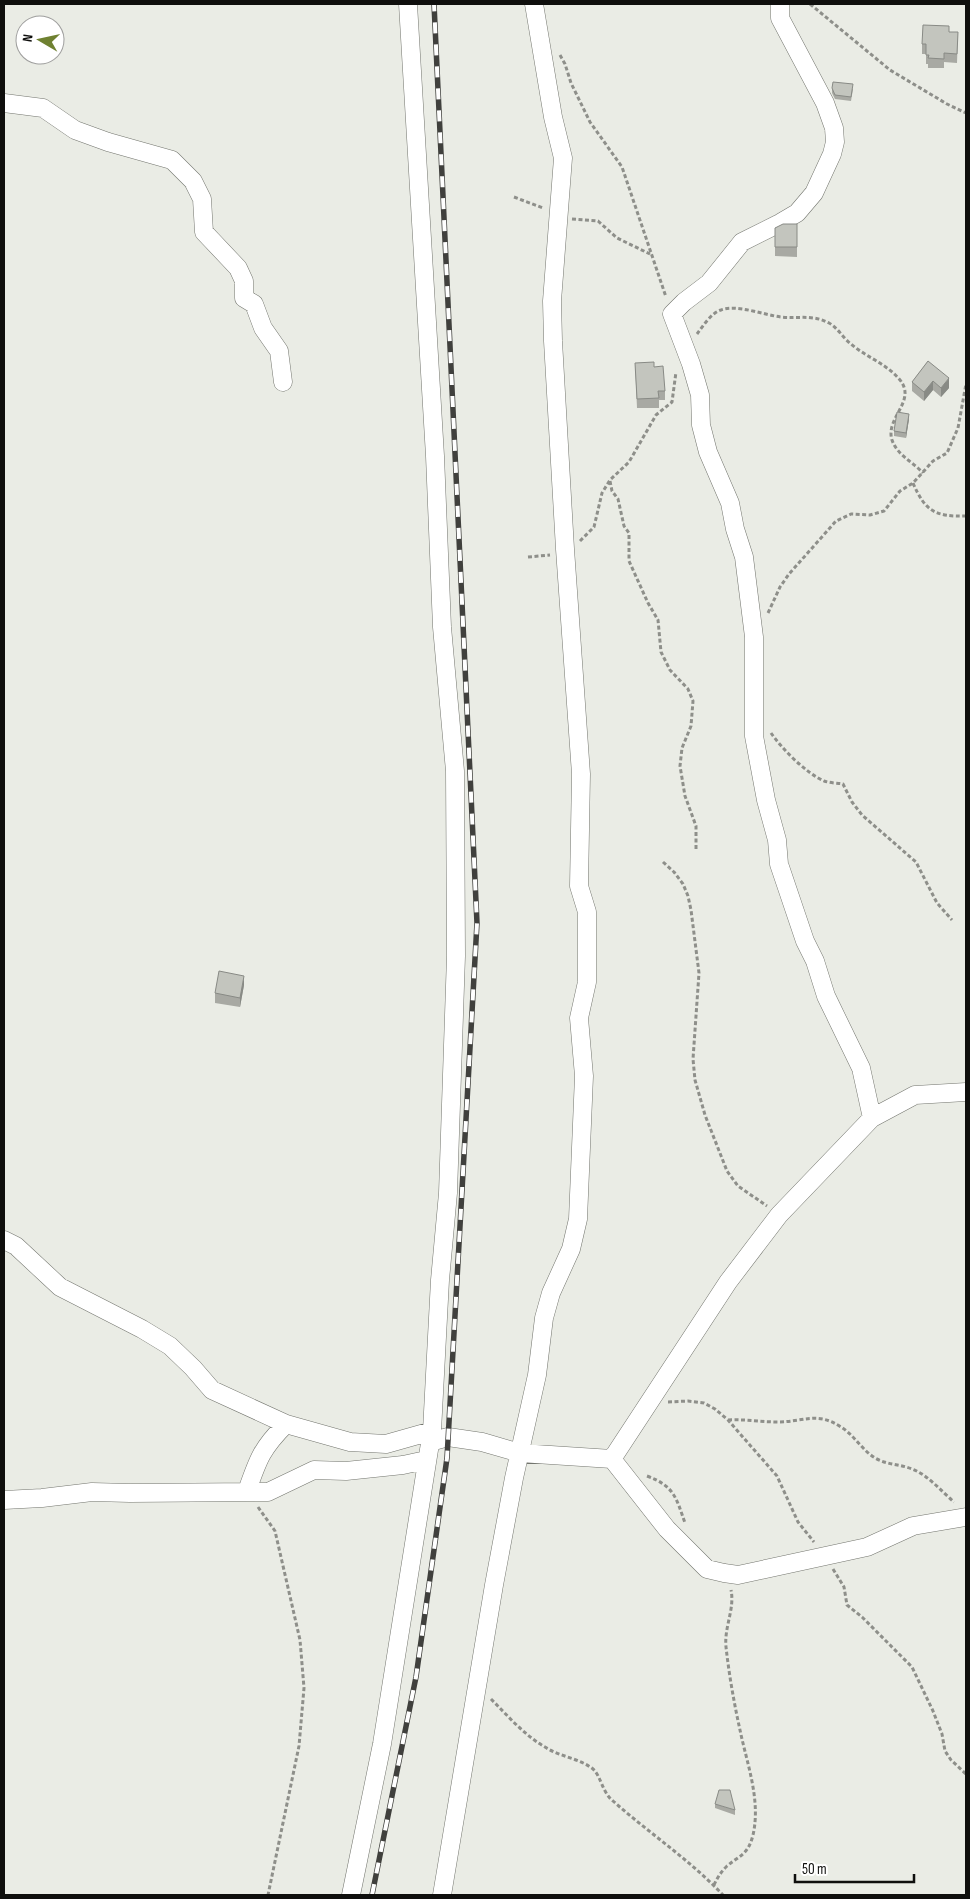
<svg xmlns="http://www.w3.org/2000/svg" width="970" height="1899" font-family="'Sofia Sans Condensed',sans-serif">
	<rect width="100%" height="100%" fill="#eaece5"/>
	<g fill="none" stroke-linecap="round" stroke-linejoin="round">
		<defs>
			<path id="minor" d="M780 4V18L825 103 834 128 835 142 832 154 814 193 797 213 780 223 742 242 709 283 684 302 672 314 691 364 700 395 701 425 708 452 730 503 735 529 744 557 754 637V736L766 800 777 840 779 864 805 941 815 961 826 996 861 1068 872 1118
				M4 103 43 108 75 130 108 142 172 160 193 181 202 199 204 232 238 268 244 281V298L254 304 263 328 279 351 283 382
				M4 1240 16 1246 60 1287 142 1329 170 1346 193 1368 212 1390 286 1424 350 1442 386 1444 432 1431
				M430 1442 448 1437 482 1442 520 1453 612 1459 667 1529 707 1569 724 1573 738 1575 867 1547 913 1526 966 1517
				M612 1459 728 1282 779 1215 872 1118 915 1095 966 1092
				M247 1491C258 1459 262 1448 286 1424
				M4 1500 42 1498 92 1492 130 1493 268 1492 314 1470 346 1471 403 1465 426 1460
				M351 1895 382 1744 432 1431 440 1280 448 1193 456 956 455 771 442 627 435 456 408 4
				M442 1895 494 1585 514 1478 537 1375 544 1318 551 1293 571 1249 578 1219 584 1076 579 1018 587 982V912L579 886 581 774 565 549 553 341 552 301 563 158 553 117 534 4"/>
		</defs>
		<use href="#minor" stroke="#73756e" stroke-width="19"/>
		<path stroke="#8e8f8a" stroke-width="3" stroke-dasharray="4 2.5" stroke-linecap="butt" d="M810 4 890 70 947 104 966 113
			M560 55 565 64 571 83 590 122 622 167 666 297
			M514 197 543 208
			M572 219 598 221 617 238 650 254
			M697 334C703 326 711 313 721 310 737 304 764 315 781 317 798 319 812 314 829 323 838 328 843 338 851 344 866 357 887 364 900 380 917 401 885 418 892 440 897 455 913 462 923 473
			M610 481 612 491 618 499 624 526 629 533V561L648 603 658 620 661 652 670 670 688 689 693 701 691 726 682 748 680 766 685 796 696 826V851
			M913 483C925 511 935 517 966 516
			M580 541 594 527 602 493 610 480 629 462 656 415 672 402 676 372
			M528 557 550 555
			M768 613 780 587 789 574 836 521 851 514 870 515 884 511 900 491 913 483 933 461 947 453 958 428 966 384
			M771 733C782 749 806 773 824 781 830 783 837 783 843 784L852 802 862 815 916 862 937 903 952 920
			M663 862 674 872 683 884 688 896 691 910 699 973 693 1059 695 1080 705 1115 727 1171 738 1186 767 1206
			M668 1402 688 1401 704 1403 715 1409 728 1420 777 1476 798 1522 814 1542
			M728 1420C745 1419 761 1422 778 1422 803 1422 817 1411 841 1427 854 1435 862 1450 875 1458 887 1465 900 1464 912 1469 928 1475 941 1491 954 1502
			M647 1476C674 1486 676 1497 685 1523
			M258 1507 275 1531 300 1640 304 1688 299 1746 268 1895
			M833 1569 844 1587 847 1605 862 1617 912 1667 933 1711 942 1734 945 1751 951 1760 966 1774
			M491 1699C508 1716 524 1735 545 1747 560 1757 579 1758 593 1769 601 1776 602 1792 613 1801 649 1833 690 1860 723 1895
			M714 1885C717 1878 721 1872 727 1866 740 1855 748 1855 753 1835 761 1800 747 1764 740 1730 734 1703 729 1674 726 1647 724 1627 735 1609 731 1590"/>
		<use href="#minor" stroke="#fff" stroke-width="18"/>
		<defs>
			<path id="rail" d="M372 1895 416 1677 447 1458 477 923 434 4"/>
		</defs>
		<use href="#rail" stroke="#40403d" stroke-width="5.5"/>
		<use href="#rail" stroke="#fff" stroke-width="4" stroke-dasharray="11" stroke-linecap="butt"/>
	</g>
	<path fill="#a8a9a3" d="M949 32H958L957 63 944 62V68H928V64H926V54H922V44Z
		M832 88 853 89 851 101 835 99 832 93Z
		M797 224V257L775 256V228Z
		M928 361 949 388 941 397 933 390 924 401 912 391V382Z
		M635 363 654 367 665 391V400H659V408H637Z
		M909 419 906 438 894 436V431Z
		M244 985 240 1007 215 1003V993Z
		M715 1804 735 1810V1815L715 1808Z"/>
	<path fill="#888a85" d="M949 378V388L941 397V388Z
		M933 381V390L924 401V392Z
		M909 414V419L906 438V433Z
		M244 976V985L240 1007V998Z"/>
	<path fill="#c3c5be" stroke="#888a85" d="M923 25 949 26V32H958L957 54 944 53V59L928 58 929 55H926V44H922Z
		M833 82 853 84 851 97 835 95 832 88Z
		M783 224H797V247H775V228Z
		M928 361 949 378 941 388 933 381 924 392 912 382Z
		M654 362V367L663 366 665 391H658L659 398 637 399 635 363Z
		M897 412 909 414 906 433 894 431Z
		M219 971 244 976 240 998 215 993Z
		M719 1790H730L735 1810 715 1804Z"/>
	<rect width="970" height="1899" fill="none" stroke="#0f0f0d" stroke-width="10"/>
	<g transform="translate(40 40) rotate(279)"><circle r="24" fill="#ffffff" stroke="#9f9f9e"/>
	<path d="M0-4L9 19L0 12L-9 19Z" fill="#6f8131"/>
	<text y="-8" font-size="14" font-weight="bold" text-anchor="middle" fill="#0f0f0d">N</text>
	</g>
	<path d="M795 1874v8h119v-8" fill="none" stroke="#0f0f0d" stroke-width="2.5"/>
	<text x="802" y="1874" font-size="15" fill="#0f0f0d" stroke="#ffffff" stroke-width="4" paint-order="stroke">50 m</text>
</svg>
